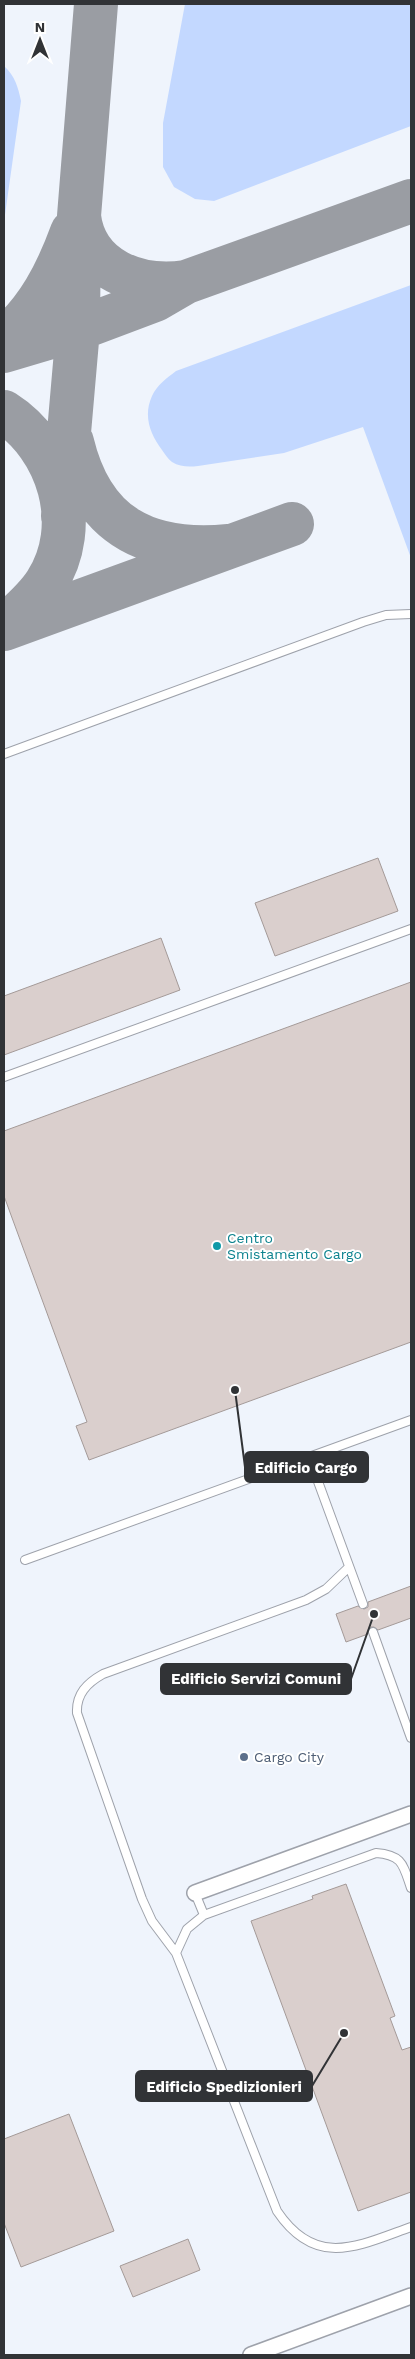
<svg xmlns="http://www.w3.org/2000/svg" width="415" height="2359" font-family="'Work Sans',sans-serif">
	<rect width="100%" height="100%" fill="#eff4fc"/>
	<path fill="#c3d8ff" d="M185 4H411V126L214 201 195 199 174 187 163 167V123Z
		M4 66C15 76 18 87 21 101L4 222Z
		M411 285V558L363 427 284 453 198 466C189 467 180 467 172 462 168 459 165 454 162 450 150 434 143 416 152 396 157 385 167 378 176 371Z"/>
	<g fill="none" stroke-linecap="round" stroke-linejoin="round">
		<path stroke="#9a9da3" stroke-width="44" d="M79 216C85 270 139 289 186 282
			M4 339C38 311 57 273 72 232
			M4 351 78 329 155 300 186 282 411 201
			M4 412C59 447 83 526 46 583 35 600 20 612 6 625
			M72 442C92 526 147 554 229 546
			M63 516 66 467 78 329 79 216 96 4
			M4 629 292 524"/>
	</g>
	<path fill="#dacfcd" stroke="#a49a98" d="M378 858 398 911 275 956 255 903Z
		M161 938 180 990 4 1055V996Z
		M411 982V1342L89 1460 76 1426 87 1422 4 1196V1131Z
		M411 1586V1618L378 1630 374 1627H371L368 1634 346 1642 336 1614 358 1606 364 1609 368 1607V1602Z
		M346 1884 395 2016 390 2018 402 2050 411 2047V2192L358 2211 251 1921 313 1899 312 1896Z
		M69 2114 114 2231 21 2267 4 2223V2139Z
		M188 2239 200 2270 133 2297 120 2266Z"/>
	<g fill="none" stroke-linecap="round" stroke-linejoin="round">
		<defs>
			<path id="service" d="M4 754 363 622 386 615 411 614
				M4 1077 411 929
				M25 1560 309 1457
				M349 1567 326 1589 306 1600 103 1674C87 1683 76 1694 77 1713L142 1899 152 1921 176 1953 277 2211C316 2269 358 2246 411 2227
				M363 1604 309 1457 411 1420
				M373 1632 411 1738
				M195 1893 204 1915
				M176 1953 187 1929 204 1915 376 1853C403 1855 403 1865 411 1888"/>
			<path id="minor" d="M195 1893 411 1814
				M251 2355 411 2296"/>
		</defs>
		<use href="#service" stroke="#9ea2ab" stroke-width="10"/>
		<use href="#minor" stroke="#9ea2ab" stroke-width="18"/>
		<use href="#service" stroke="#fff" stroke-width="8"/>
		<use href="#minor" stroke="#fff" stroke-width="15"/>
	</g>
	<circle fill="#0f9aa8" stroke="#fff" stroke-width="2" cx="217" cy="1246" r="5"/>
	<circle fill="#5c6f8a" stroke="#fff" stroke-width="2" cx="244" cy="1757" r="5"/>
	<g text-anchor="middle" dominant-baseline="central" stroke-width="4" stroke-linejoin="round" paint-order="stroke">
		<g font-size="14" fill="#0d838f" stroke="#fff" text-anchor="start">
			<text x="227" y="1238">Centro<tspan x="227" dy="16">Smistamento Cargo</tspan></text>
		</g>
		<g font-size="14" fill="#4e5e75" stroke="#fff" text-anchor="start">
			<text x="254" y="1757">Cargo City</text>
		</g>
	</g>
	<path fill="none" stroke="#313336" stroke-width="2" d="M235 1390L245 1467M374 1614L351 1679M344 2033L312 2086"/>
	<g fill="#313336" stroke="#fff" stroke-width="2">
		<circle cx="235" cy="1390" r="5"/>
		<circle cx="374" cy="1614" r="5"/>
		<circle cx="344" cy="2033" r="5"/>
	</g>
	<g fill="#313336" stroke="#313336" stroke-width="2">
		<rect x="245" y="1452" width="123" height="30" rx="5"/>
		<rect x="161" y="1664" width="190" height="30" rx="5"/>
		<rect x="136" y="2071" width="176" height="30" rx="5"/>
	</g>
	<g font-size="15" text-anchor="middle" font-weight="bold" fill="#fff">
		<text x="306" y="1473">Edificio Cargo</text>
		<text x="256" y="1684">Edificio Servizi Comuni</text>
		<text x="224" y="2092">Edificio Spedizionieri</text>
	</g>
	<rect width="415" height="2359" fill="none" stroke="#313336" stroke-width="10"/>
	<g transform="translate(40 40)" stroke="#ffffff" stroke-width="4" paint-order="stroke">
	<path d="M0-4L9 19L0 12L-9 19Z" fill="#313336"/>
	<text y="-8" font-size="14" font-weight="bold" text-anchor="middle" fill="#313336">N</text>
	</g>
</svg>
